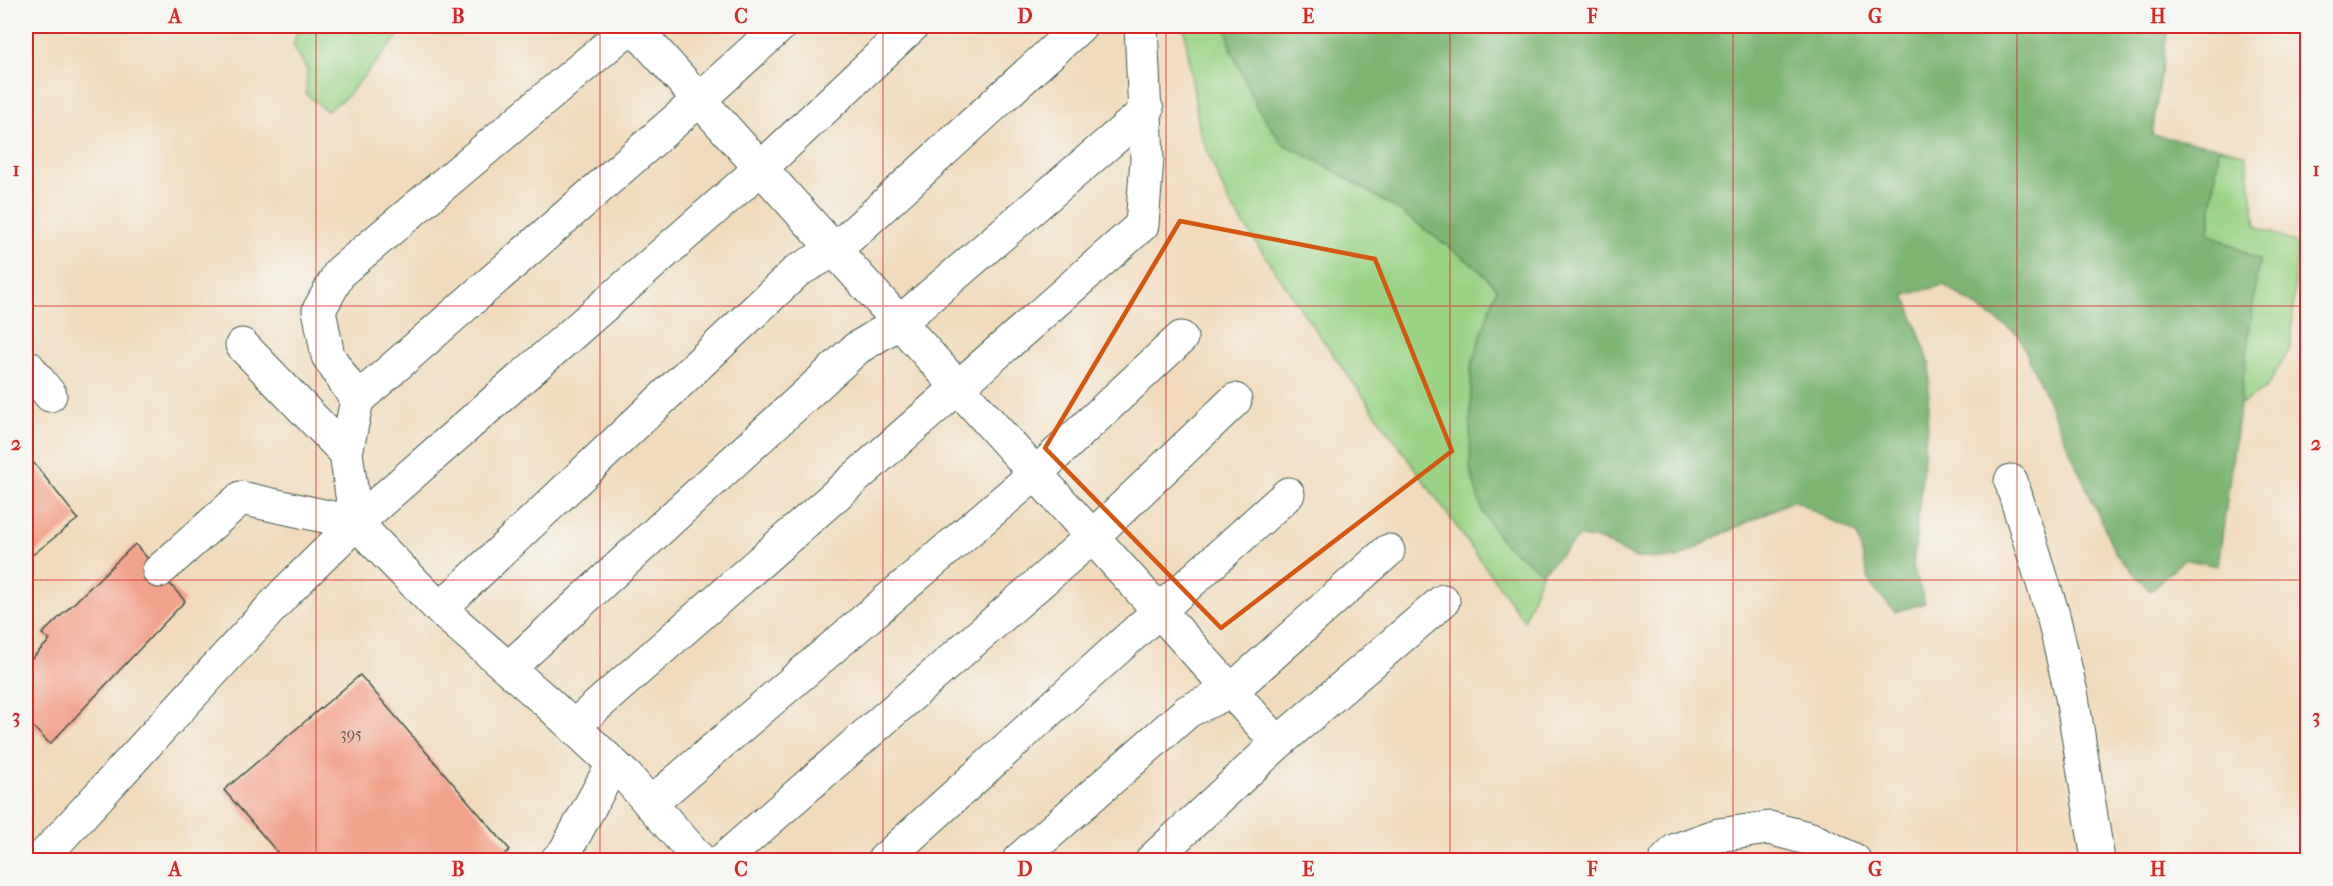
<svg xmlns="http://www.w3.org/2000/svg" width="2333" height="886" font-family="'IM FELL French Canon',serif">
	<rect width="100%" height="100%" fill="#f6f6f2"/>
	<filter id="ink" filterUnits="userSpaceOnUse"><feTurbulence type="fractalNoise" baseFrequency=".0167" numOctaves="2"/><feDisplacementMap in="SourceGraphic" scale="12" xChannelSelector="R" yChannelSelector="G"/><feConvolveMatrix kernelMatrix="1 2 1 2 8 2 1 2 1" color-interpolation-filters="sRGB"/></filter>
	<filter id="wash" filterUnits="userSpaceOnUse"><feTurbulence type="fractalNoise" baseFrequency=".008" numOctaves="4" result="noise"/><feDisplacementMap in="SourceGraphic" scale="24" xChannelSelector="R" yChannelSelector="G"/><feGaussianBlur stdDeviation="1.35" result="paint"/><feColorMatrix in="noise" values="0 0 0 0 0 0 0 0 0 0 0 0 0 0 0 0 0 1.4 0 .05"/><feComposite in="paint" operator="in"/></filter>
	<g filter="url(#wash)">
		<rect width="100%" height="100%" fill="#f1dbbc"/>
		<path fill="#9ad385" stroke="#5c885c" stroke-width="1.5" d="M299 26H407L346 97 327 111 306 94 307 70 293 45Z
			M1184 26H1226L1232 51 1282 143 1332 169 1400 211 1476 267 1497 288 1471 366 1472 417 1504 544 1542 572 1524 621 1307 318 1228 201 1200 133Z
			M2219 147 2246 154 2256 226 2297 244 2291 347 2266 388 2239 405 2259 260 2209 233Z"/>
		<path fill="#7bb572" stroke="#4d7953" stroke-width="1.5" d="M1226 26H2168L2152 135 2219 147 2209 233 2259 260 2218 566 2184 559 2150 591 2116 554 2018 334 1944 285 1905 295 1930 364 1927 423 1913 567 1925 603 1895 612 1870 584 1857 534 1794 500 1714 538 1676 559 1636 558 1601 540 1579 537 1542 572 1504 544 1483 513 1470 470 1471 366 1497 288 1476 267 1400 211 1332 169 1282 143 1256 106 1232 51Z"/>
		<g id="blocks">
			<path fill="#f1a38b" d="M26 453 78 519 26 560Z
				M135 544 185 601 50 744 26 720V664L50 640 42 634Z
				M360 675 510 850 497 860H284L224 790Z"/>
		</g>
	</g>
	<g filter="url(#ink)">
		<use href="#blocks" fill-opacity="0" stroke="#3e5548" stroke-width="1.5"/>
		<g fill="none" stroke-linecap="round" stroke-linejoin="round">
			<defs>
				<path id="minor" d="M633 26 1278 743 1152 860
					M242 345 346 453
					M26 370 28 367 50 395
					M357 400 328 356 319 310 340 272 631 26
					M2011 481 2053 615 2072 697 2098 860
					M356 523 761 168 912 26
					M356 523 346 453 357 400 700 99 780 26
					M159 571 241 498 356 523
					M440 609 797 271 835 250 1080 26
					M509 668 857 348 900 322 1147 110
					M574 726 1142 225 1147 159 1141 26
					M1278 743 1443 601
					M650 804 1036 473 1181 338
					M40 860 285 593 356 523 440 609 548 703 627 777 700 860
					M557 860 565 852 613 764
					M723 860 1093 536 1235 400
					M884 860 1288 494
					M1019 860 1188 711 1231 691 1388 551
					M1666 860 1676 850 1718 835 1769 828 1811 839 1854 860"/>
			</defs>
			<use href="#minor" stroke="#3e5548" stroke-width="35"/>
			<use href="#minor" stroke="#fff" stroke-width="33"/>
		</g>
	</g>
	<path fill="none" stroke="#d45610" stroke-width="4.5" stroke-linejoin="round" d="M1180 221 1375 259 1452 451 1221 628 1045 448Z"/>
	<path fill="none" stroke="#d62828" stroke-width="1.5" stroke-opacity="0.55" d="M316 26V860M600 26V860M883 26V860M1166 26V860M1450 26V860M1733 26V860M2017 26V860M26 306H2308M26 580H2308"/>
	<g text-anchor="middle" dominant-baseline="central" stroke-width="4.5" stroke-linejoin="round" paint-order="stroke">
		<g font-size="16" fill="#54564a">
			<text x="351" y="733">395</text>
		</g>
	</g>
	<rect width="2333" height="886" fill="none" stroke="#f6f6f2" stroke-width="66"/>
	<rect x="33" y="33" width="2267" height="820" fill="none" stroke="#d62828" stroke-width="2"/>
	<g font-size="20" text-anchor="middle" font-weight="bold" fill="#d62828">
		<text x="175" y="23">A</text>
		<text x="458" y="23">B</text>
		<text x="741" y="23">C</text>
		<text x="1025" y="23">D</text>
		<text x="1308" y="23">E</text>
		<text x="1592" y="23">F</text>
		<text x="1875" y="23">G</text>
		<text x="2158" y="23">H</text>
		<text x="16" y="176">1</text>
		<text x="2316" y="176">1</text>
		<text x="16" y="450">2</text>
		<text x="2316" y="450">2</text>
		<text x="16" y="723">3</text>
		<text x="2316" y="723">3</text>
		<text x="175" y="876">A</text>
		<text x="458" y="876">B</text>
		<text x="741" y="876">C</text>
		<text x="1025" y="876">D</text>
		<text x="1308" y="876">E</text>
		<text x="1592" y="876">F</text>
		<text x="1875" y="876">G</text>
		<text x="2158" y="876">H</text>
	</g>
</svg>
